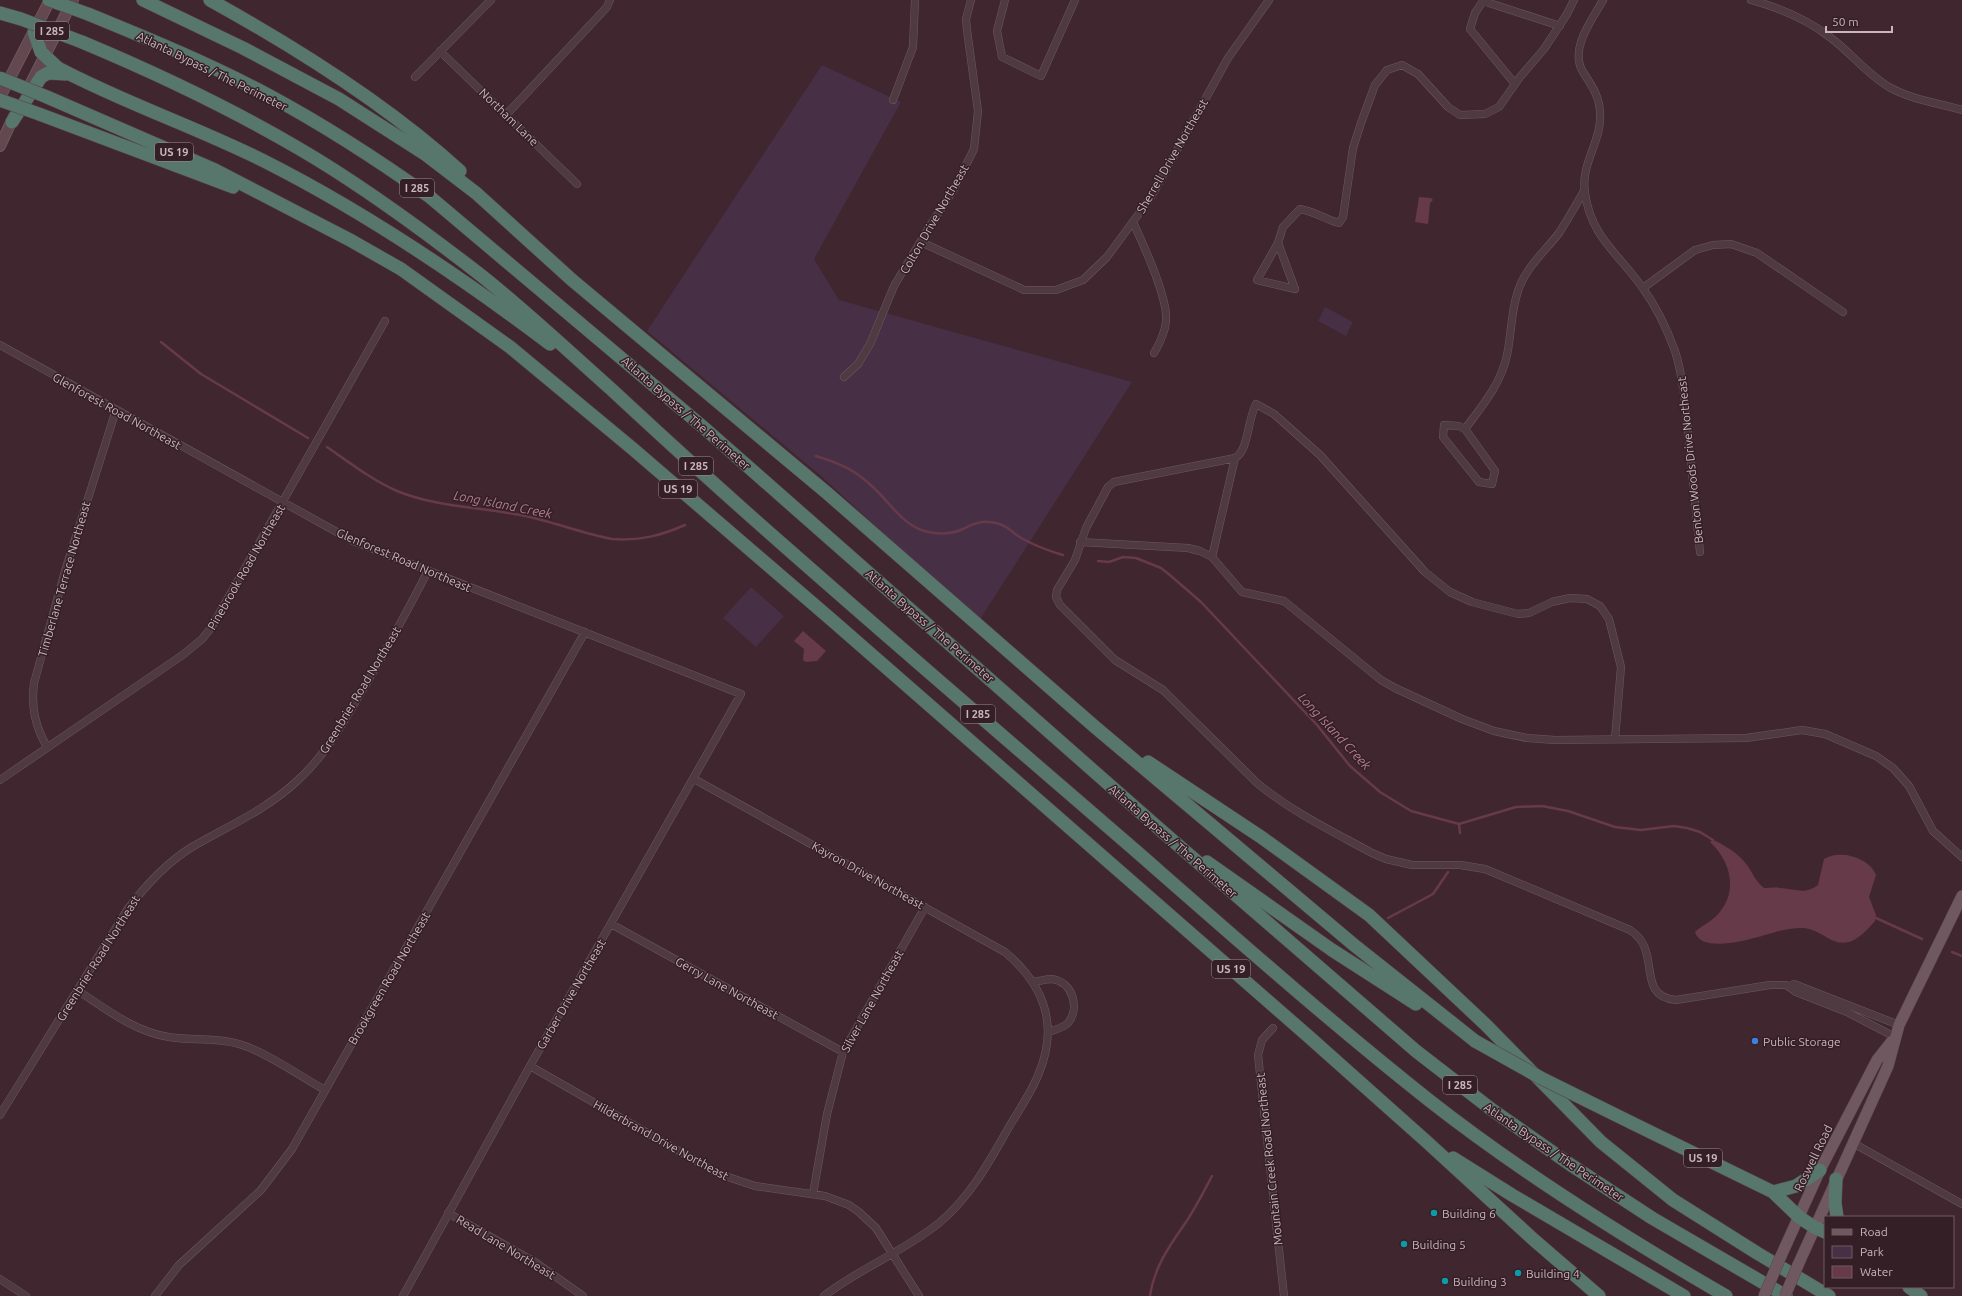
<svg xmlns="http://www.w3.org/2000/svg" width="1962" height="1296" font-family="Ubuntu,sans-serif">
	<rect width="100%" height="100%" fill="#40262f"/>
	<path fill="#472f46" d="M822 65 901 102 814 259 839 300 1132 382 979 621 821 476 647 331Z
		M1325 307 1353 322 1346 336 1318 321Z
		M751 587 784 616 756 647 723 618Z"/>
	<path fill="#673a49" d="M1419 197 1431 198 1433 200 1430 203 1428 224 1415 222Z
		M803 631 826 651 817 661 806 662 803 660 804 649 794 641Z
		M1713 840C1725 845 1739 854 1747 865 1753 873 1755 881 1764 888 1770 888 1775 887 1781 888 1795 889 1805 895 1818 885L1824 859C1839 849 1869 857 1876 875L1869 897 1876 915 1875 921C1869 928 1858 940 1849 942 1834 946 1825 934 1812 930 1803 926 1789 929 1779 931 1764 935 1702 957 1695 932 1702 925 1713 921 1719 913 1738 891 1731 861 1710 842Z"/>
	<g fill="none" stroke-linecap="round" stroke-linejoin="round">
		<path stroke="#673a49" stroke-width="2.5" d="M161 342 201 374 308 438
			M327 447C350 463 372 480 397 491 436 507 479 507 520 515 551 521 581 533 612 539 639 541 660 536 685 525
			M816 456C841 464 854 469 874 488 889 502 901 522 921 530 934 534 950 535 963 529 971 525 979 521 989 522 1009 524 1008 531 1023 539 1036 546 1049 551 1063 555
			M1098 561 1109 562 1123 557 1136 558 1161 568 1171 576 1201 602 1317 725 1350 766 1380 792 1411 811 1459 824 1516 807 1542 806 1568 811 1615 827 1641 830 1674 826 1687 828 1700 832 1713 840
			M1459 824 1460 833
			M1388 918 1433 894 1448 872
			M1876 918 1922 939
			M1952 952 1962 956
			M1150 1296C1154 1267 1170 1245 1186 1222 1196 1207 1204 1191 1212 1176"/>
		<defs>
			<path id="minor" d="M1005 0 997 31 1002 57 1041 76 1075 0
				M1603 0C1592 20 1569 49 1583 72 1592 86 1600 97 1600 114 1602 141 1580 164 1585 193 1591 237 1618 253 1642 287 1656 306 1667 329 1675 351 1684 380 1686 411 1689 441 1693 478 1696 515 1700 552
				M1751 0C1780 8 1807 19 1831 38 1851 53 1867 74 1889 87 1912 100 1938 103 1962 110
				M440 51 577 184
				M415 77 491 0
				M1515 84 1470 29 1475 13 1483 1 1560 26
				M893 100 913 47 915 0
				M506 115 607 7 610 0
				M1133 222C1143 244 1168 297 1166 321 1165 333 1160 343 1154 353
				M921 242 1024 290H1056L1083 280 1107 257 1151 197 1228 58 1269 0
				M1278 243 1257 280 1295 289
				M1643 288 1695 250 1713 245 1731 244 1757 253 1843 312
				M1295 289 1278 243 1283 227 1300 209C1316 212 1324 219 1339 223L1343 217 1353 148 1361 123 1375 85 1387 70 1402 65 1418 74 1448 107 1460 115 1485 114 1499 107 1520 77 1544 49 1567 14 1574 0
				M0 345 353 541 741 694 530 1066 403 1296
				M844 377 858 364 870 344 894 286 928 229 954 189 974 149 978 111 967 30 966 19 971 0
				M1465 429 1459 426 1444 425 1443 437 1479 482 1492 484 1495 471 1465 429C1482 406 1501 384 1507 355 1512 331 1511 304 1522 281 1531 262 1547 249 1559 233 1568 219 1576 205 1584 191
				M1235 458 1114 482 1108 487 1086 528 1075 560 1057 590 1056 597 1060 605 1115 660 1163 690 1257 783C1292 812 1332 831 1372 853L1386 859 1412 865H1460L1485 869 1630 930C1636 934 1641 939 1644 946 1654 968 1643 997 1676 1000L1770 985H1786L1796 992 1847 1012 1895 1037
				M1080 542 1188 548 1200 551 1212 557 1242 592 1284 601 1381 680 1395 688 1462 719 1494 731 1527 738 1555 740 1746 738 1802 730 1825 734 1876 756 1893 768 1909 786 1933 831 1962 857
				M1212 557 1235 458C1249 450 1247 421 1256 404L1274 414 1320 455 1425 572 1450 592 1472 602 1518 614 1529 613 1552 602 1570 598 1587 599 1600 606 1609 619 1621 667 1615 739
				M47 747C35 726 31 707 34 683L65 571 116 410
				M694 779 1005 952C1044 985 1059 1024 1039 1073 1031 1094 1016 1114 1005 1134 987 1166 968 1199 939 1223 903 1252 860 1268 824 1296
				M0 780 184 654 202 639 211 628 385 321
				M611 924 843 1052
				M1034 982C1039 981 1047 979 1052 979 1073 982 1080 1008 1068 1023 1063 1028 1054 1030 1048 1032
				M1790 986 1794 984 1899 1025
				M77 990C106 1009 135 1032 169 1037 193 1041 216 1037 239 1044 266 1052 300 1076 325 1090
				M1273 1028 1262 1040 1258 1055 1284 1296
				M530 1066 719 1174 755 1186 825 1196 849 1205 859 1212 876 1228 919 1296
				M0 1115 127 910C145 886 166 863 192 847 228 826 266 810 297 781 324 757 341 726 359 696 384 655 406 613 428 571
				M1853 1143 1962 1204
				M813 1194 827 1114 843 1052 925 907
				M448 1213 535 1262 583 1296
				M0 1279 26 1296
				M155 1296 179 1265 261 1190 292 1149 585 632"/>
			<path id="secondary" d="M28 89 73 0
				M0 97 50 0
				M0 146 14 116"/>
			<path id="primary" d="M1781 1256 1820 1170 1877 1060 1892 1041
				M1798 1265 1888 1066 1899 1025 1962 896"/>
			<path id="motorway" d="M143 0 243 48 339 99 425 154 476 193 572 280 827 493 1095 727 1354 945 1475 1041
				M210 0C295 47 389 106 460 171
				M0 13 21 19
				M88 14C149 39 210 64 268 95 324 125 378 160 430 197L703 427 1164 833 1416 1051 1491 1109 1571 1165 1652 1218 1786 1296
				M34 32 41 52 58 68C124 103 196 127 264 161 365 212 460 276 550 344
				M82 42C156 73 228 107 298 148 360 184 420 228 478 273 524 309 567 350 611 389 667 441 724 493 781 543 899 647 1018 749 1136 851 1233 936 1329 1021 1430 1101 1523 1174 1624 1237 1726 1296
				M47 97 215 170 350 240 401 269 510 347 633 449 833 621 1308 1036 1427 1142 1534 1240 1599 1296
				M39 114 233 187
				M12 122 41 77 48 73 66 74
				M1148 762 1261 837 1369 915 1486 1025 1601 1142 1673 1200 1757 1253 1829 1296
				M1207 862 1332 950 1416 1004
				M1632 1123 1773 1192 1799 1217 1814 1227 1825 1232
				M1453 1158 1512 1195 1684 1296
				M1836 1179 1835 1203 1837 1217
				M1773 1192 1796 1186 1820 1170
				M1909 1287 1921 1296"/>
		</defs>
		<use href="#minor" stroke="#6d585f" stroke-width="8"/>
		<use href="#secondary" stroke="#6d585f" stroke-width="12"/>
		<use href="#primary" stroke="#59434a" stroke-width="12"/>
		<use href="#motorway" stroke="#574249" stroke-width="14"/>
		<use href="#minor" stroke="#503a41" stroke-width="7"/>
		<use href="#secondary" stroke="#634850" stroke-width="10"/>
		<use href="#primary" stroke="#705860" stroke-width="11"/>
		<use href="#motorway" stroke="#57766c" stroke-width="13"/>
		<defs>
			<path id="primary-bridge" d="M1764 1296 1781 1256
				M1785 1296 1798 1265"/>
			<path id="motorway-bridge" d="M49 0 88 14
				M21 19 82 42
				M0 78 47 97
				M0 100 39 114
				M1475 1041 1541 1078 1632 1123"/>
		</defs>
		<use href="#primary-bridge" stroke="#59434a" stroke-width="12" stroke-linecap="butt"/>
		<use href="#motorway-bridge" stroke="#574249" stroke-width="14" stroke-linecap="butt"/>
		<use href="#primary-bridge" stroke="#705860" stroke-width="11"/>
		<use href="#motorway-bridge" stroke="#57766c" stroke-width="13"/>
	</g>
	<circle fill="#3f7fe0" stroke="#351f26" stroke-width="1.5" cx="1755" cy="1041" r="4"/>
	<g fill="#0f9aa8" stroke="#351f26" stroke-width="1.5">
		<circle cx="1434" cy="1213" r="4"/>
		<circle cx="1404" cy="1244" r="4"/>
		<circle cx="1518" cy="1273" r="4"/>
		<circle cx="1445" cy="1281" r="4"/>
	</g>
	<g text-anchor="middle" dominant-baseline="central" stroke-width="3" stroke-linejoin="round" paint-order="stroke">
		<g fill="#351f26" stroke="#9d898f" stroke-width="1">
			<rect x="35" y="22" width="34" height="18" rx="3"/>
			<rect x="155" y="143" width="38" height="18" rx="3"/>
			<rect x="400" y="179" width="34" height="18" rx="3"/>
			<rect x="679" y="457" width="34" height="18" rx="3"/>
			<rect x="659" y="480" width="38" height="18" rx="3"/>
			<rect x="961" y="705" width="34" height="18" rx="3"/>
			<rect x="1212" y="960" width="38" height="18" rx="3"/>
			<rect x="1443" y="1076" width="34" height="18" rx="3"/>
			<rect x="1684" y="1149" width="38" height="18" rx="3"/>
		</g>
		<g font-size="11" font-weight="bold" fill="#cab6bc">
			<text x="52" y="31">I 285</text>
			<text x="174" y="152">US 19</text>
			<text x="417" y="188">I 285</text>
			<text x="696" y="466">I 285</text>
			<text x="678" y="489">US 19</text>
			<text x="978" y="714">I 285</text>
			<text x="1231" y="969">US 19</text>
			<text x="1460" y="1085">I 285</text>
			<text x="1703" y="1158">US 19</text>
		</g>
		<g font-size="12" fill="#cab6bc" stroke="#351f26">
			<text transform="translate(212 71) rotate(26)">Atlanta Bypass / The Perimeter</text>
			<text transform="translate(509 117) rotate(44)">Northam Lane</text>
			<text transform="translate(1172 156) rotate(-60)">Sherrell Drive Northeast</text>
			<text transform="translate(934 219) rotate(-60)">Colton Drive Northeast</text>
			<text transform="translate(117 411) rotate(29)">Glenforest Road Northeast</text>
			<text transform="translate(686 413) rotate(41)">Atlanta Bypass / The Perimeter</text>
			<text transform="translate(1690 460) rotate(-96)">Benton Woods Drive Northeast</text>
			<text transform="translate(404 560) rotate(23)">Glenforest Road Northeast</text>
			<text transform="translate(246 567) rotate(-60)">Pinebrook Road Northeast</text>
			<text transform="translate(64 579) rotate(-74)">Timberlane Terrace Northeast</text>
			<text transform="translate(930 626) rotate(41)">Atlanta Bypass / The Perimeter</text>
			<text transform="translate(360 690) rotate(-59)">Greenbrier Road Northeast</text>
			<text transform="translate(1173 841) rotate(41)">Atlanta Bypass / The Perimeter</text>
			<text transform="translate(868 875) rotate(29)">Kayron Drive Northeast</text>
			<text transform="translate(98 958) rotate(-58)">Greenbrier Road Northeast</text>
			<text transform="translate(389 978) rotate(-60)">Brookgreen Road Northeast</text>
			<text transform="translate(727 988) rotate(29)">Gerry Lane Northeast</text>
			<text transform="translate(571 994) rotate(-60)">Garber Drive Northeast</text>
			<text transform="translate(872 1001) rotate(-61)">Silver Lane Northeast</text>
			<text transform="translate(661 1140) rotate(29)">Hilderbrand Drive Northeast</text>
			<text transform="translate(1554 1152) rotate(34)">Atlanta Bypass / The Perimeter</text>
			<text transform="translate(1813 1158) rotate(-64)">Roswell Road</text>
			<text transform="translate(1269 1159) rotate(-96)">Mountain Creek Road Northeast</text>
			<text transform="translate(506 1247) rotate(31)">Read Lane Northeast</text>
		</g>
		<g font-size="12" fill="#cab6bc" stroke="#351f26" text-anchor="start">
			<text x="1763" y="1041">Public Storage</text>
			<text x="1442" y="1213">Building 6</text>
			<text x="1412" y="1244">Building 5</text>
			<text x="1526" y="1273">Building 4</text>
			<text x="1453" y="1281">Building 3</text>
		</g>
		<g font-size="13" font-style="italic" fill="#b27e90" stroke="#351f26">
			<text transform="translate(503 504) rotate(11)">Long Island Creek</text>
			<text transform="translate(1335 731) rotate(47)">Long Island Creek</text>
		</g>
	</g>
	<rect x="1824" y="1216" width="130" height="72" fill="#351f26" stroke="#715b62"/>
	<rect x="1832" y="1229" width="20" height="6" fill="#705860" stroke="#715b62"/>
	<text x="1860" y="1236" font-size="12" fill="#cab6bc">Road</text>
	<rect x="1832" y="1246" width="20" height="12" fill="#472f46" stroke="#715b62"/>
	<text x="1860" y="1256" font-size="12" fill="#cab6bc">Park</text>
	<rect x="1832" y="1266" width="20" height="12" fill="#673a49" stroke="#715b62"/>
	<text x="1860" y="1276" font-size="12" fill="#cab6bc">Water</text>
	<path d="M1826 26v6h66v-6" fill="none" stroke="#cab6bc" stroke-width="2"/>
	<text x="1832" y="26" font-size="12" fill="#cab6bc" stroke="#351f26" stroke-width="3" paint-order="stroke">50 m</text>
</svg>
